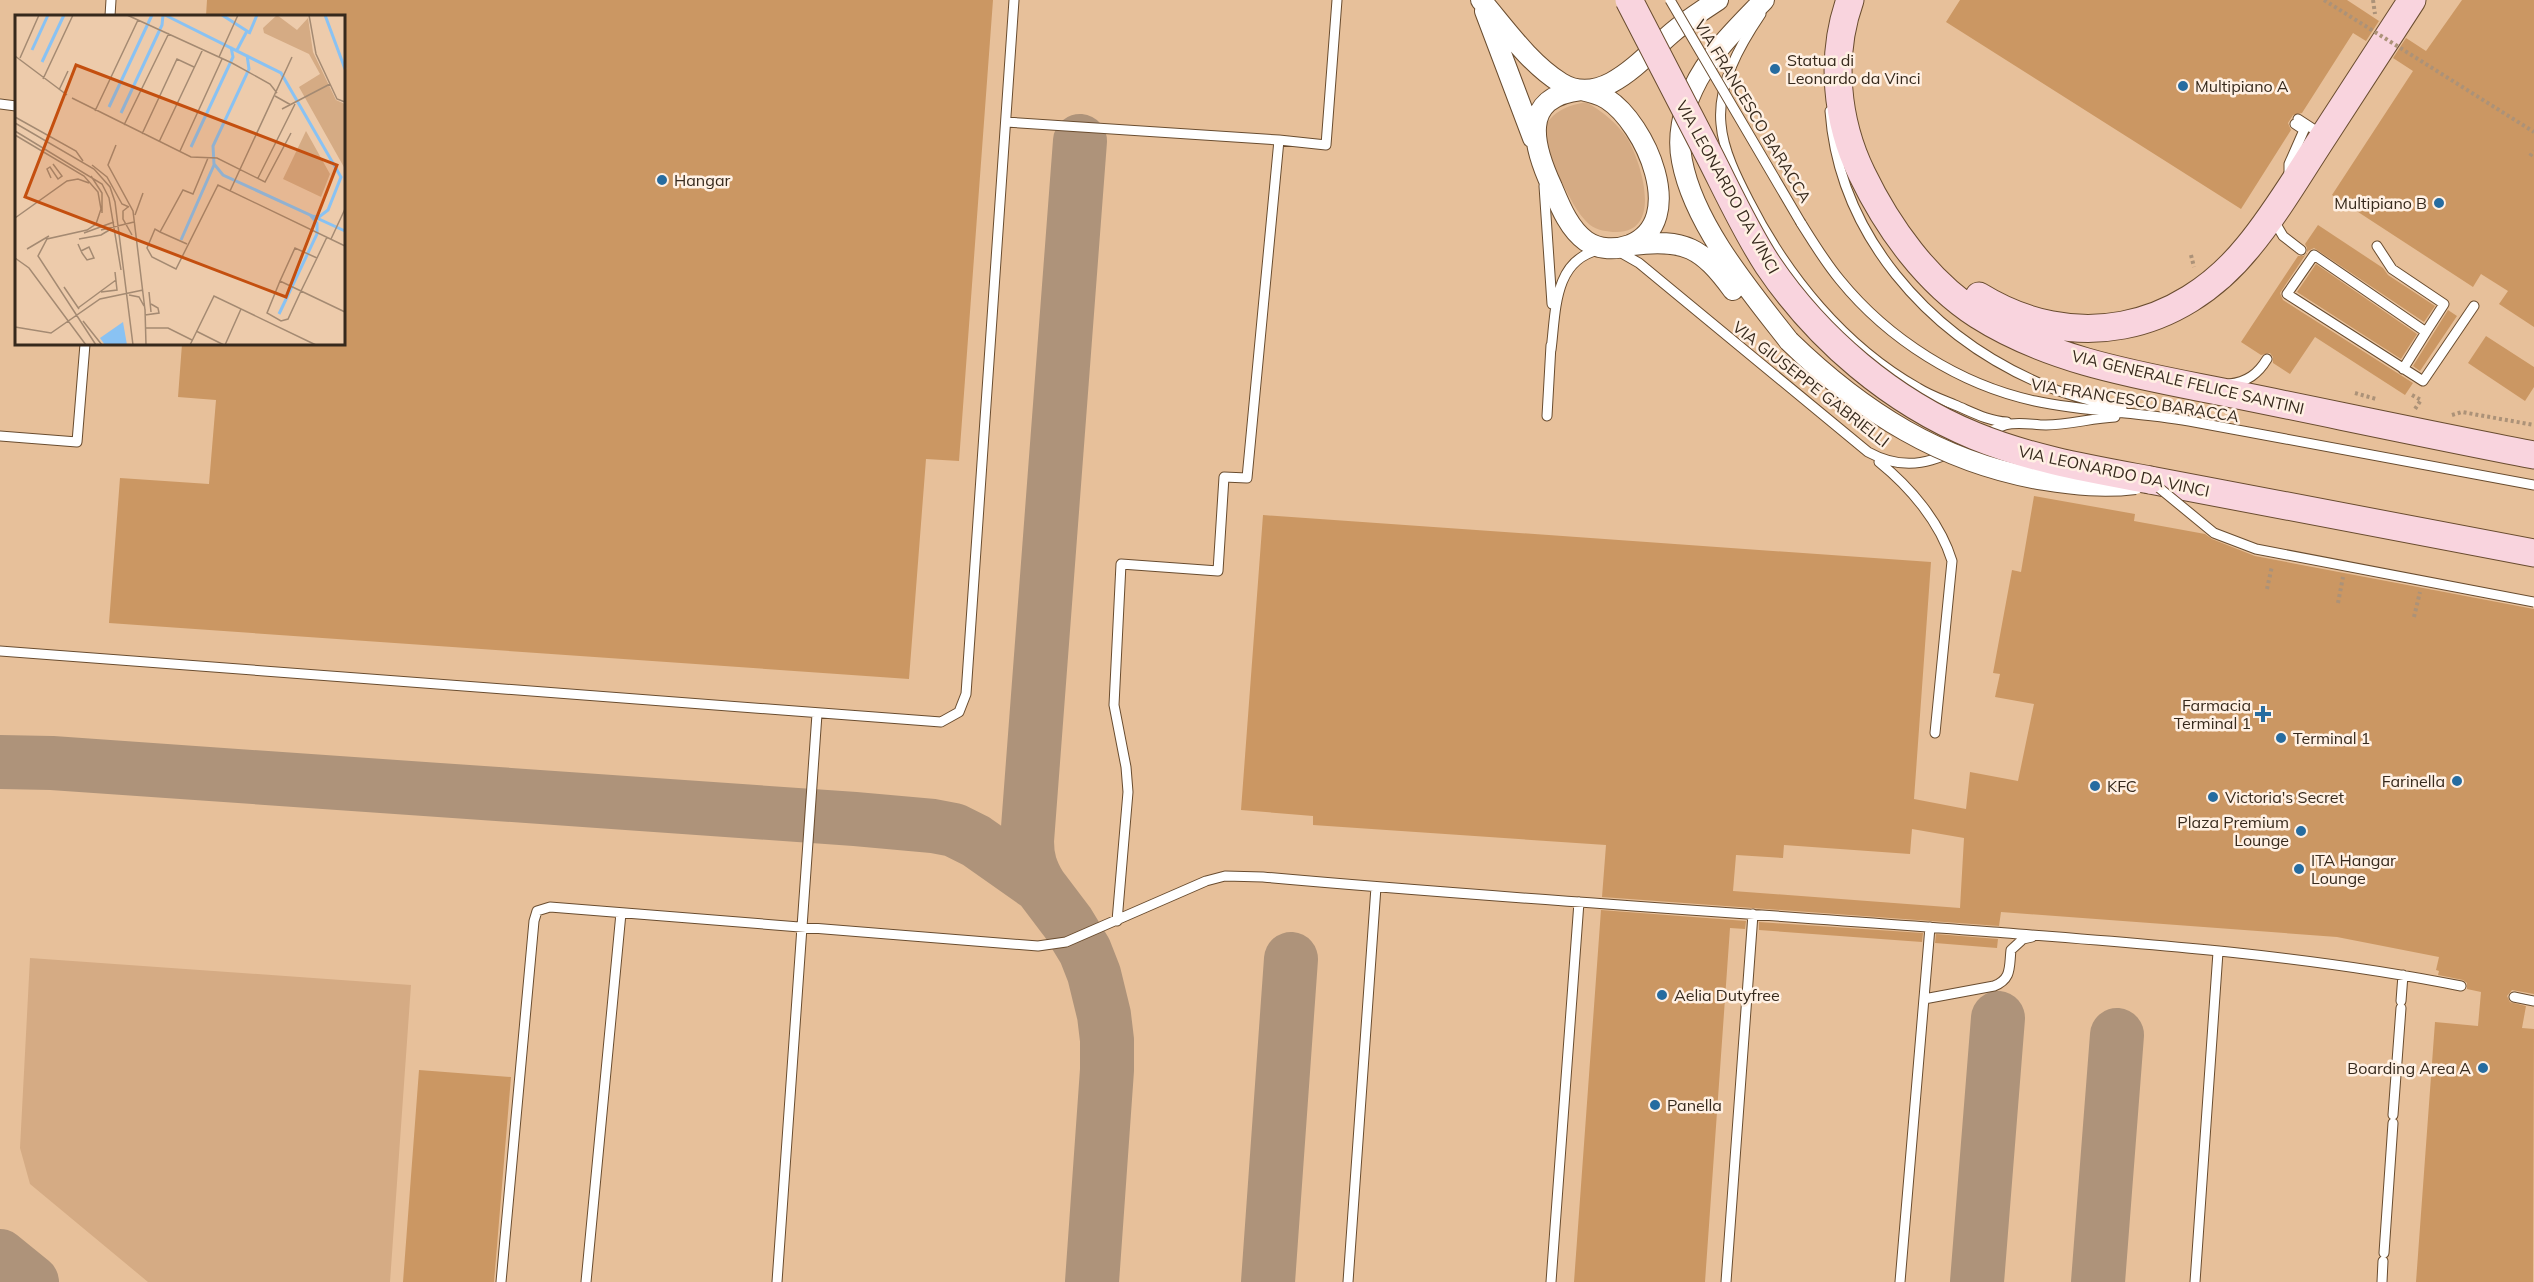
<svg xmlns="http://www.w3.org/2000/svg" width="2534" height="1282" font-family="Mulish,sans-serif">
	<rect width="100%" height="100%" fill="#edcbab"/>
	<path fill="#e7c09a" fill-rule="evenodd" d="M0 0H2534V1282H0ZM16 16H344V344H16Z"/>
	<path fill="#d5ab84" d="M1586 102C1602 111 1616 122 1627 138 1641 161 1664 233 1616 232 1607 232 1597 230 1590 225 1577 214 1570 197 1562 183 1557 173 1548 161 1545 150 1538 119 1559 107 1586 102Z
		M30 958 411 985 390 1282H148L30 1184 20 1148Z"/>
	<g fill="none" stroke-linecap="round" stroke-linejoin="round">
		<path stroke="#ae937a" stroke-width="54" d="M0 762 52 763 855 819 933 826 954 830 976 841 1040 886 1068 923 1085 951 1094 974 1104 1015 1107 1040V1070L1092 1282
			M1040 886C1031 871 1027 859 1027 841L1080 141
			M0 1256 32 1282
			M1268 1282 1291 959
			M1977 1282 1998 1018
			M2098 1282 2117 1035"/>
	</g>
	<path fill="#cb9763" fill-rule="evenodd" d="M207 0H993L959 461 926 459 909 679 109 623 120 478 209 484 216 400 178 397 182 344H344V16H206Z
		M1960 0H2347L2379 21 2366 41 2353 33 2302 113 2293 115 2288 123 2291 130 2241 209 1946 22Z
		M2462 0H2534V327L2499 304 2508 291 2481 274 2473 287 2332 195 2413 71 2393 58 2406 38 2426 51Z
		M2318 225 2383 268 2388 275 2435 306 2424 322 2314 248 2308 251 2280 293 2283 300 2413 383 2405 395 2315 337 2290 374 2273 363V357L2270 353 2261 355 2241 342 2298 256H2303L2307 254V248L2305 244Z
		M2316 264 2417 334 2401 359 2297 292Z
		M2448 310 2457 316 2420 371 2413 366Z
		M2486 336 2534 367V387L2525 401 2468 363Z
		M2034 496 2135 514 2134 521 2205 534 2212 539 2255 556 2534 609V994L2512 990 2507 996 2510 1002 2526 1006 2522 1028 2534 1029 2533 1282H2416L2435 1022 2478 1026 2481 992 2467 989V983L2463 980 2438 975 2439 971 2436 970 2439 957 2337 937 2001 912 1999 926 1602 897 1606 845 1313 825V816L1241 810 1263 515 1931 562 1914 799 1966 809 1970 772 2018 781 2034 704 1995 697 2000 674 1993 673 2012 570 2021 572ZM1912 829 1964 838 1960 908 1733 891 1736 855 1783 858 1784 845 1910 854Z
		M1601 910 1746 921 1745 929 1730 928 1705 1282H1574Z
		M1759 922 1923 933 1922 942 1759 930Z
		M1936 934 1998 939 1997 948 1935 943Z
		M419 1070 511 1077 494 1282H403Z"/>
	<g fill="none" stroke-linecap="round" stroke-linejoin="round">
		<defs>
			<path id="lane" d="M1761 14C1740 45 1717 85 1721 124 1723 150 1737 178 1749 201 1787 276 1844 346 1918 388 1929 395 1943 400 1955 405 1972 412 1988 421 2007 422
				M110 16 111 0
				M0 104 16 106
				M1830 111C1839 234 1927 334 2039 383 2065 395 2094 402 2122 408
				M2298 119 2321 134
				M1006 122 1279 140
				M2289 176V164L2304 130 2295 124
				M1544 186 1552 304
				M2273 219 2283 236 2301 250
				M1801 223C1813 242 1825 262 1840 280 1888 339 1960 385 2035 401 2086 412 2138 412 2189 421L2534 485
				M2377 246 2392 269 2444 304 2426 332 2314 255 2287 294 2423 381 2474 306
				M1618 251 1639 263 1868 452C1906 473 1936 462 1972 442 1983 436 1993 429 2005 425 2018 421 2033 425 2046 425 2069 425 2092 418 2115 417
				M1551 350C1556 312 1553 260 1599 250
				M2403 369 2426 332
				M2229 384C2247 382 2258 374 2267 359
				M1547 416 1551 345
				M0 436 77 442 85 344
				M1879 462C1910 487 1940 522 1952 561L1935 733
				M0 651 941 722 959 712 966 694 1014 0
				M1117 921 1128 792 1126 767 1114 705 1121 564 1218 571 1224 477 1247 478 1279 140 1326 145 1337 0
				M2514 997 2534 1001
				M1924 999 1994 986C2012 979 2009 967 2011 950L2023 939 2032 937
				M2401 1001 2403 975
				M2393 1115 2401 1008
				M2384 1253 2393 1123
				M501 1282 534 921 537 911 550 907 1038 946 1066 942 1206 881 1225 876 1263 877C1506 899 1750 913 1993 932 2149 944 2307 955 2461 986
				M586 1282 621 913
				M777 1282 817 714
				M1348 1282 1376 887
				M1551 1282 1579 902
				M1726 1282 1753 914
				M1900 1282 1930 927
				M2195 1282 2218 952
				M2382 1282 2383 1261"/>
			<path id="street" d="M1481 0C1505 28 1529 63 1561 83 1603 109 1644 56 1673 32 1687 20 1703 10 1718 0
				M1764 0C1738 27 1709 54 1693 89 1683 110 1677 137 1682 161 1694 225 1750 291 1789 341
				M1485 11 1533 138
				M1581 90C1591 92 1599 94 1607 99 1645 123 1689 221 1630 245 1616 250 1599 250 1586 241 1569 229 1560 206 1552 187 1533 146 1519 97 1581 90Z
				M1632 245C1685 238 1702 248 1733 290"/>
			<path id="secondary" d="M1850 0C1830 56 1836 121 1862 174 1888 228 1927 282 1978 315 2055 364 2150 377 2238 395 2337 415 2435 436 2534 455
				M1979 296C2073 354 2179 332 2248 247 2277 212 2300 172 2325 134 2354 89 2383 44 2412 0
				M2150 480 2534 553"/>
		</defs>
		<use href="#lane" stroke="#694c2f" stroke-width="11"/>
		<use href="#street" stroke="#694c2f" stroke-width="22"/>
		<use href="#secondary" stroke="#694c2f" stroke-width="29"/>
		<path stroke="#ac9278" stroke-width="4" stroke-dasharray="3 3" stroke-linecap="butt" d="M2373 0 2375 14
			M2530 156 2534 151
			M2191 255 2194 267
			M2355 393 2376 399
			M2412 395 2421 400 2415 409
			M2452 415 2462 412 2534 425
			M2267 589 2272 566
			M2338 603 2343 577
			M2414 617 2420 592"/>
		<use href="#lane" stroke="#fff" stroke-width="9"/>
		<use href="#street" stroke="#fff" stroke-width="20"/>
		<use href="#secondary" stroke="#f9d4de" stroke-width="27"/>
		<defs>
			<path id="lane-bridge" d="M1670 0 1801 223
				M2152 482 2214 533 2256 549 2534 602"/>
			<path id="street-bridge" d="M1789 341C1862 412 1942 463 2044 480 2075 485 2104 488 2135 484"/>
			<path id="secondary-bridge" d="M1629 0C1655 51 1682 102 1708 153 1727 190 1745 230 1768 265 1818 339 1892 402 1975 436 2031 459 2091 469 2150 480"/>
		</defs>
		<use href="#lane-bridge" stroke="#694c2f" stroke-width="11" stroke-linecap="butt"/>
		<use href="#street-bridge" stroke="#694c2f" stroke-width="22" stroke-linecap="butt"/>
		<use href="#secondary-bridge" stroke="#694c2f" stroke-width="29" stroke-linecap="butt"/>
		<path stroke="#ac9278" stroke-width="4" stroke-dasharray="3 3" stroke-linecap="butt" d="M2324 0 2534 132"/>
		<use href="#lane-bridge" stroke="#fff" stroke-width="9"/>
		<use href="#street-bridge" stroke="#fff" stroke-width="20"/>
		<use href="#secondary-bridge" stroke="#f9d4de" stroke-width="27"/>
	</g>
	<g fill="#266ca0" stroke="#fff0e3" stroke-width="2">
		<circle cx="1775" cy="69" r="6"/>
		<circle cx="2183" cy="86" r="6"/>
		<circle cx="662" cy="180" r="6"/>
		<circle cx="2439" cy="203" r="6"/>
		<path d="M2260 705h6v6h6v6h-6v6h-6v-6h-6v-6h6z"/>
		<circle cx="2281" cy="738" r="6"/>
		<circle cx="2457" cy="781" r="6"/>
		<circle cx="2095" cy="786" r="6"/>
		<circle cx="2213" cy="797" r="6"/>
		<circle cx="2301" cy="831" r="6"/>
		<circle cx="2299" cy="869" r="6"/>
		<circle cx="1662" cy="995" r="6"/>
		<circle cx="2483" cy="1068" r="6"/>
		<circle cx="1655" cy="1105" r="6"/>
	</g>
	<g text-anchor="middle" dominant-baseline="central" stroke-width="5" stroke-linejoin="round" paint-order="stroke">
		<g font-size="16" fill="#36291c" stroke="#fff0e3" text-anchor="start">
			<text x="1787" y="60">Statua di<tspan x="1787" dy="18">Leonardo da Vinci</tspan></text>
			<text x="2195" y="86">Multipiano A</text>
			<text x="674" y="180">Hangar</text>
			<text x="2427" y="203" text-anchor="end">Multipiano B</text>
			<text x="2251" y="705" text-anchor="end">Farmacia<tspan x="2251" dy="18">Terminal 1</tspan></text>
			<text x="2293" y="738">Terminal 1</text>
			<text x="2445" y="781" text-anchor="end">Farinella</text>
			<text x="2107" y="786">KFC</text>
			<text x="2225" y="797">Victoria's Secret</text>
			<text x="2289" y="822" text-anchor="end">Plaza Premium<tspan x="2289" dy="18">Lounge</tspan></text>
			<text x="2311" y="860">ITA Hangar<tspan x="2311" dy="18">Lounge</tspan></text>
			<text x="1674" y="995">Aelia Dutyfree</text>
			<text x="2471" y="1068" text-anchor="end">Boarding Area A</text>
			<text x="1667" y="1105">Panella</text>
		</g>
		<g font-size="16" fill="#36291c" stroke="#fff0e3">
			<text transform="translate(1753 111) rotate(59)">VIA FRANCESCO BARACCA</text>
			<text transform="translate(1728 187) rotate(61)">VIA LEONARDO DA VINCI</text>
			<text transform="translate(2188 382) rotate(13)">VIA GENERALE FELICE SANTINI</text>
			<text transform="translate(1811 384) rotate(38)">VIA GIUSEPPE GABRIELLI</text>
			<text transform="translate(2135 400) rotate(9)">VIA FRANCESCO BARACCA</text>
			<text transform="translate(2114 471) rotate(12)">VIA LEONARDO DA VINCI</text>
		</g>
	</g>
	<g transform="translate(15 15)">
		<rect width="330" height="330" fill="#edcbab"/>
		<path d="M262 0 282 15 293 3 298 37 321 85 330 89V154L284 72 305 59 294 39 249 18 248 13ZM291 116 315 159 306 182 268 164Z" fill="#d5ab84"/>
		<path d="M108 307 112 330H90L85 323Z" fill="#89c2f3"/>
		<path fill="none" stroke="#89c2f3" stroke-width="3" d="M150 0 266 58 326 162 313 195 304 202 296 201 302 208V219L264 299M207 0 232 16 222 35M310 0 330 54M234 19 242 0M17 35 33 0M232 40 234 54 198 131 199 149 208 160 330 216M27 47 49 0M94 92 137 0M106 98 147 10 148 0M176 132 218 42 216 32M166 225 199 150"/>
		<path fill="none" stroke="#a48a72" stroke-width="1.5" d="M112 0 217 48 255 69 262 78M294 0 301 39 322 84 330 87M0 41 52 80M204 42 223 0M5 43 24 0M28 64 58 0M44 75 53 56M260 81 276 90M57 83 176 142 202 143 250 167 276 118M267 94 315 69M80 96 123 5M0 102 61 136 68 146M0 108 79 154 95 172 100 187 118 330M109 110 154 18M0 116 87 169 94 183 106 255M127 119 162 44 179 52M0 120 69 161 83 177 86 194 81 209 72 215 32 224 23 241 81 330M144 127 188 34M101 130 93 150 118 196 130 295M165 136 207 44M193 143 178 179 168 175 145 217 140 214 132 233 137 242 161 254 203 170 330 231M77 150 92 162 107 189 114 192M76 161 87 178V198M36 163 32 154 35 152 43 164 47 161 38 149M243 163 280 89M215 176 277 42M113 192 108 196V204L117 220M120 200 128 178M0 203 52 166 63 164 74 168M86 215 119 207M145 217 172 229M69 218 99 207M312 222 302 243 286 276 273 304 266 306 252 298 265 266 286 276 330 297M64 224 86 220 96 214M316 224 330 194M63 229 67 238 72 245 79 243 74 232 66 236M12 234 34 221M0 243 14 253 71 330M265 266 280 233 302 243M49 272 64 294M86 277 102 275 100 257M134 277 136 297M114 280 124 282 129 291M63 293 101 265M130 294 131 330M130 300 144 298 143 293 136 289M68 306 87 330M0 312 36 318 85 284 128 275M131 313H153L177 325M181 316 209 330M175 330 199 281 301 330M210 330 226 294"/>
		<path fill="#c44f0f" fill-opacity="0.15" stroke="#c44f0f" stroke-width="3" d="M61 50 322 150 271 282 10 182Z"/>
		<rect width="330" height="330" fill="none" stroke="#36291c" stroke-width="3"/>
	</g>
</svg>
